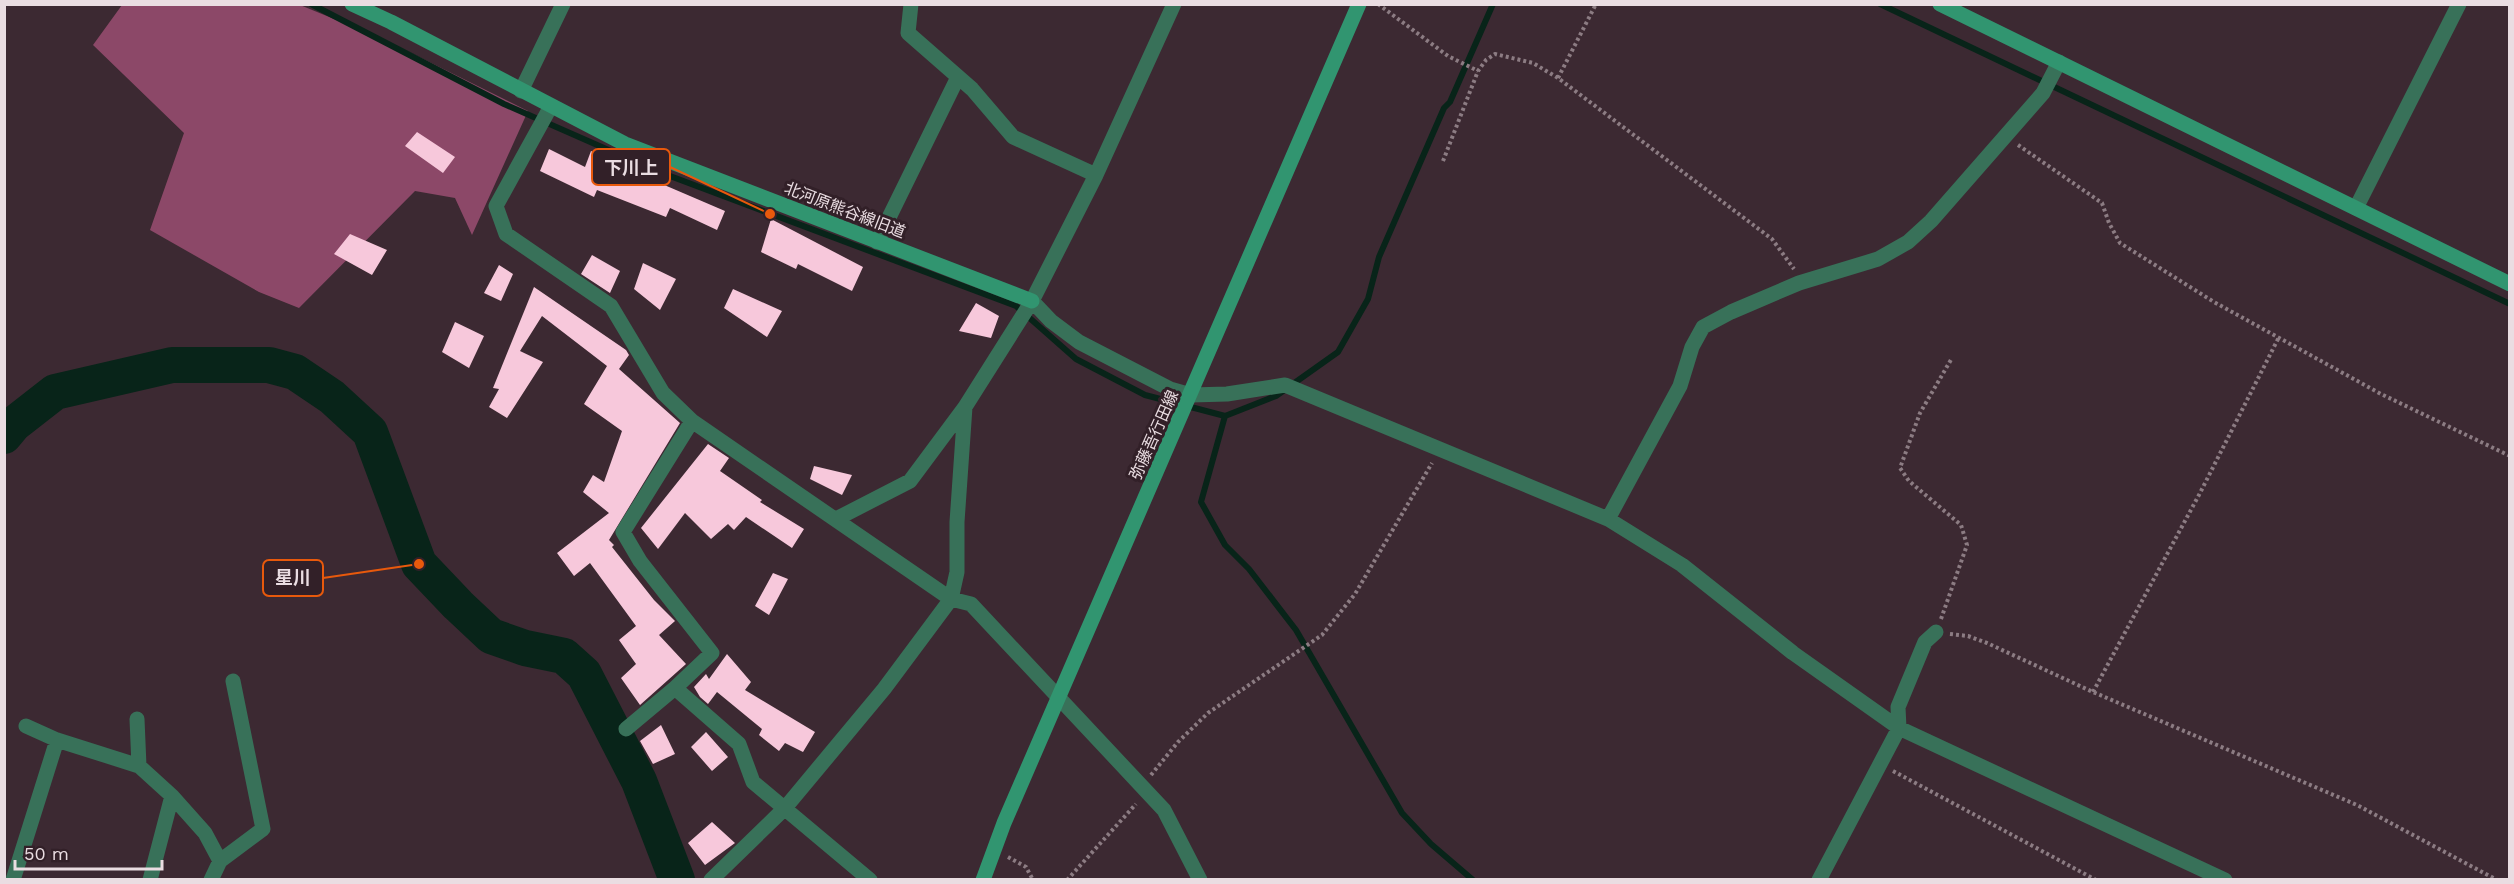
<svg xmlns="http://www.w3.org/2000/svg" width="2514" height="884" font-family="'Work Sans','Noto Sans JP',sans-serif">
	<rect width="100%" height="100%" fill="#3c2932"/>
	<path fill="#8c4868" d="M122 5H300L383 39 528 111 472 235 455 198 415 191 299 308 259 292 150 230 184 133 93 45Z"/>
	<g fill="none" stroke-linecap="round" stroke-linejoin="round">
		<path stroke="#082419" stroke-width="6" d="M311 4 504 104 654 170 1016 306 1076 359 1145 395 1225 416 1276 396 1338 352 1368 299 1379 257 1444 108 1450 102 1493 4
			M1880 4 2510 304
			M1225 416 1201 502 1225 545 1249 569 1296 630 1402 813 1431 844 1473 880"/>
		<path stroke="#082419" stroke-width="36" d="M4 436 14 424 55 392 172 365H269L295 372 332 397 370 432 419 564 458 605 491 636 525 648 564 656 584 674 639 781 677 880"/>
	</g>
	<path fill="#f7c8db" d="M417 132 455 157 443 173 405 146Z
		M549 149 585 167 591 151 613 163 725 211 717 230 670 208 666 217 597 190 594 197 540 171Z
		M771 219 863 267 852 291 798 264 796 269 761 252Z
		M350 234 387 250 372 275 334 254Z
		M592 255 620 271 610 293 581 274Z
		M643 263 676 279 660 310 634 289Z
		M499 265 513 274 501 301 484 293Z
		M534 287 626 350 629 355 619 369 680 423 609 540 614 545 612 547 654 600 675 621 659 635 686 664 640 705 621 678 636 664 619 640 636 626 590 563 574 576 557 553 609 513 583 492 593 475 604 482 622 431 584 404 607 366 542 316 520 351 543 362 507 418 489 407 499 389 493 388Z
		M733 289 782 311 767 337 724 308Z
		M976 303 999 316 991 338 959 331Z
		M455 322 484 336 469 368 442 352Z
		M708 444 729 458 720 471 762 500 760 502 804 529 792 548 746 517 734 530 728 524 711 539 685 513 658 549 641 528Z
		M814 466 852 475 842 495 810 479Z
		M773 573 788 579 769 615 755 606Z
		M727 654 751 682 745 690 815 732 803 752 785 743 779 751 759 735 762 729 717 692 708 704 700 697 694 687 706 674 709 679Z
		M661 725 675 754 653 764 640 741Z
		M706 732 728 757 712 771 691 747Z
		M712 822 735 843 705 865 688 843Z"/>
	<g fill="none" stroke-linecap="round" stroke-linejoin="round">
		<path stroke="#8c7c83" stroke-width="4" stroke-dasharray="3 3" stroke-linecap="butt" d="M1378 4 1448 56 1478 71
			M1558 78 1596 4
			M2018 145 2102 203 2109 223 2120 243 2214 302 2381 394 2510 456
			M1443 161 1478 71 1486 60 1495 54 1533 63 1558 78 1772 239 1794 269
			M1941 619 1967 545 1961 525 1909 481 1900 468 1920 413 1952 358
			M1950 634 1968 636 1987 643 2093 692 2357 805 2497 880
			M2093 692 2200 493 2279 337
			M1893 771 2096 880
			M1151 775 1178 742 1208 713 1322 635 1355 594 1432 463
			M1008 857 1026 867 1033 880
			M1067 880 1136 804"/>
		<path stroke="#387159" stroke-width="15" d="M911 4 908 33 972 89 1013 137 1096 175
			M521 91 563 4
			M551 106 496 206 506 234 611 306 663 393 692 421 951 599 971 604 1164 810 1200 880
			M2356 208 2459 4
			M877 242 958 77
			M1032 301 1051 321 1079 342 1170 389 1191 395 1227 394 1285 385 1608 519 1682 565 1793 653 1899 728 2225 880
			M692 421 623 532 640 561 712 653 675 688 739 744 753 782 870 880
			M836 519 910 481 965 407
			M1608 519 1680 386 1692 347 1703 327 1731 312 1799 283 1878 259 1908 242 1931 221 2043 93 2059 62
			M137 719 139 766
			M26 726 57 740 139 766 172 796 205 833 220 861 211 880
			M626 729 675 688
			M220 861 263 829 233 681
			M13 880 57 740
			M150 880 172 796
			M711 880 785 808 884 689 951 599 957 572V522L965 407 1032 301 1096 175 1174 4
			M1819 880 1899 728 1898 707 1925 642 1936 632"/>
		<path stroke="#319570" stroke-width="15" d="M352 4 391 22 625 144 1032 301
			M1940 4 2510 284
			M983 880 1004 823 1359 4"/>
	</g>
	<g text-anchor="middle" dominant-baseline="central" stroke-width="6" stroke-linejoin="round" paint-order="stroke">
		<g font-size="16" fill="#eadde2" stroke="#322028">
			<text transform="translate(845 210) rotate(21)">北河原熊谷線旧道</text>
			<text transform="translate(1154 435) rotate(-66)">弥藤吾行田線</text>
		</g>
	</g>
	<path fill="none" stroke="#e8590c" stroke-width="2" d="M770 214L670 167M419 564L323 578"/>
	<g fill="#e8590c" stroke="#322028" stroke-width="2">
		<circle cx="770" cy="214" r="6"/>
		<circle cx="419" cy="564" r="6"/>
	</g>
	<g fill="#322028" stroke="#e8590c" stroke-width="2">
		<rect x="592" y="149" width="78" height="36" rx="6"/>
		<rect x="263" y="560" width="60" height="36" rx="6"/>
	</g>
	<g font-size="18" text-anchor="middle" font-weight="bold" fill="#eadde2">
		<text x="631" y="174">下川上</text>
		<text x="293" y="584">星川</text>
	</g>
	<rect width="2514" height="884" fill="none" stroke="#eadde2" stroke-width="12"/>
	<path d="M15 860v9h147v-9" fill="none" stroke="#eadde2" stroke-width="3"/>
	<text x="24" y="860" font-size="18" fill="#eadde2" stroke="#322028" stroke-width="4.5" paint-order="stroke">50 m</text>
</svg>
